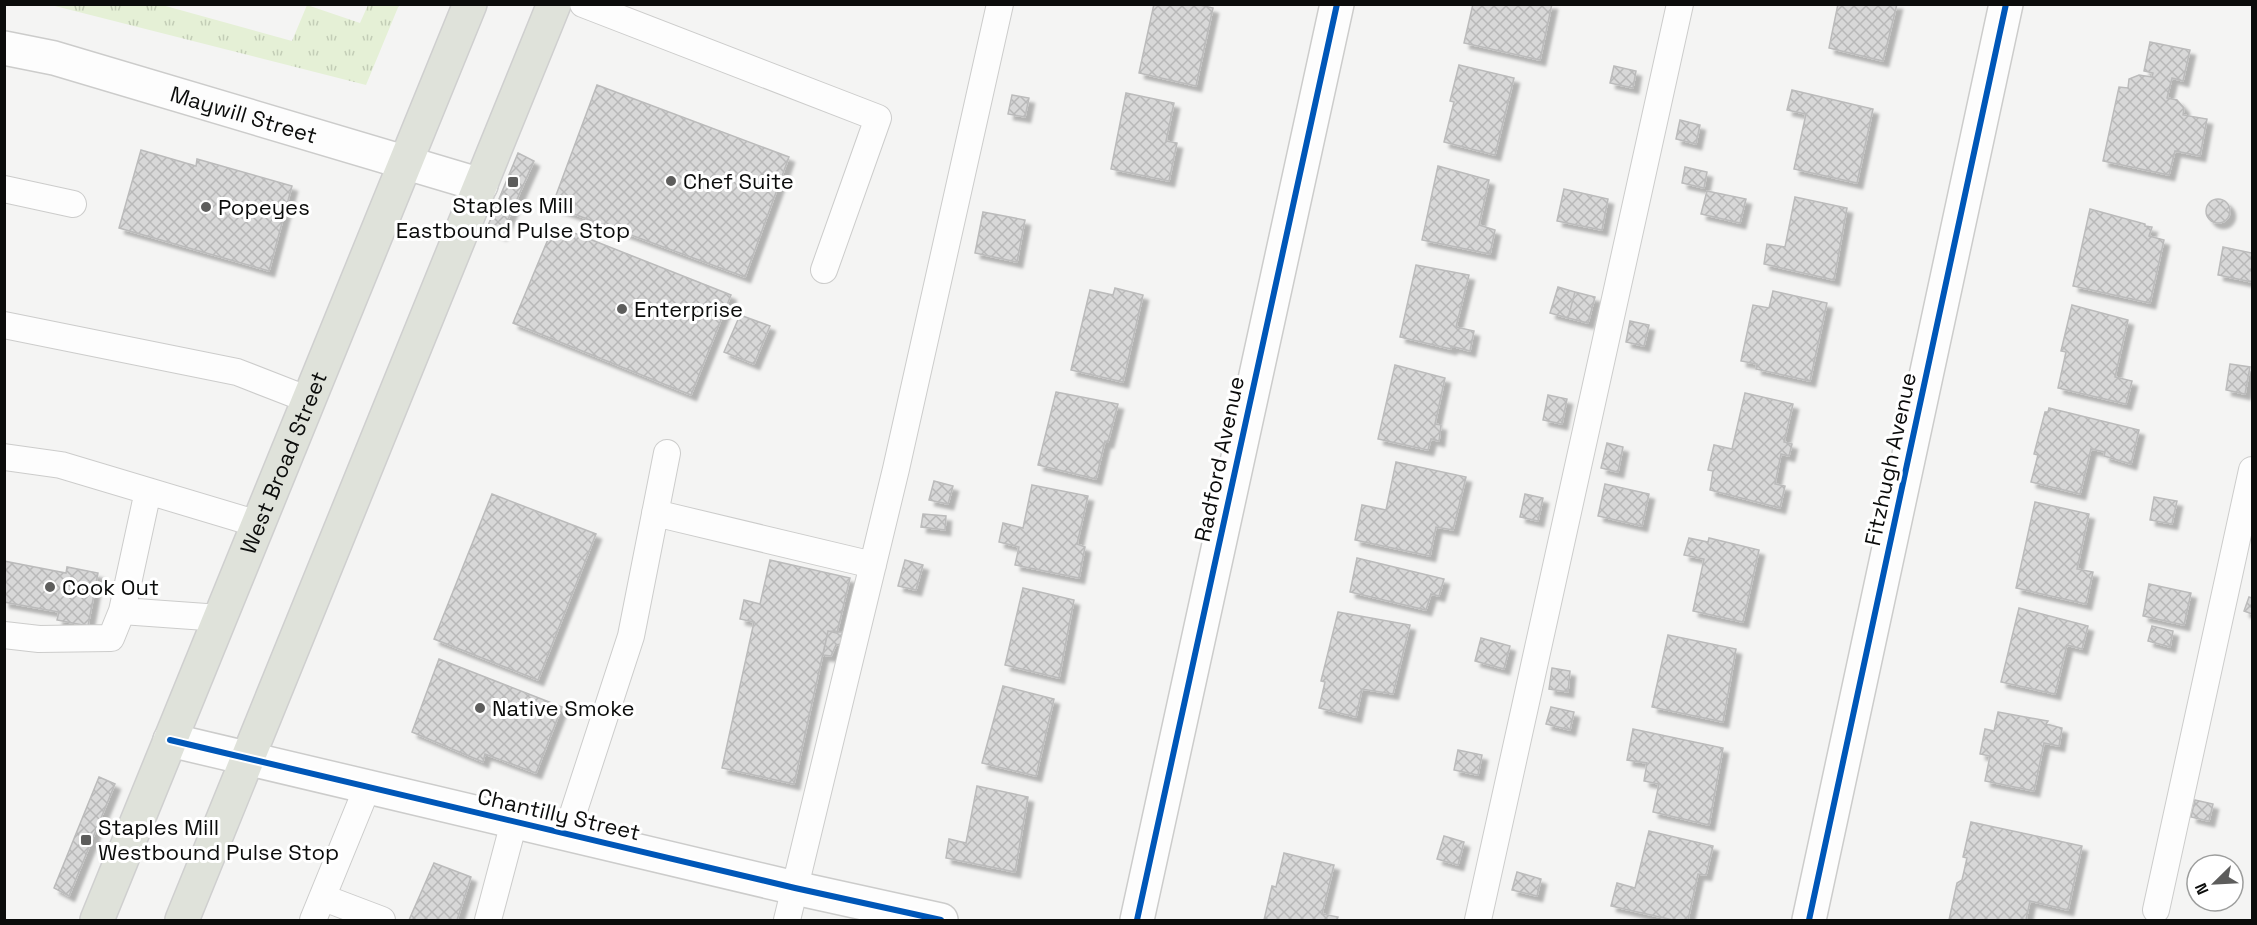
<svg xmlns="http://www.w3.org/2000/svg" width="2257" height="925" font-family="'Space Grotesk',sans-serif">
	<defs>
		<pattern id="grass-tufts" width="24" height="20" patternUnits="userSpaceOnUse" patternTransform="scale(1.5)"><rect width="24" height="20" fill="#e5f0d6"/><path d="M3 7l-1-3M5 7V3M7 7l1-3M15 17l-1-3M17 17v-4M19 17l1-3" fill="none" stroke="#c3cdb6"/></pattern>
		<pattern id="building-cross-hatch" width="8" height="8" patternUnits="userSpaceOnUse" patternTransform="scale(1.5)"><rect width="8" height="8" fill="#d8d8d8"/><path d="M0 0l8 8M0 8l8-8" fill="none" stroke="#b8b8b8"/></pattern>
		<filter id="shadow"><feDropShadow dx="5.5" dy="5.5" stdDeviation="1.5" flood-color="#0004"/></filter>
	</defs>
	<rect width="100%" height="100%" fill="#f4f4f3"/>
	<path fill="url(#grass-tufts)" d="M51 5H162L292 41 307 5 360 23 368 5H399L366 85Z"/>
	<path fill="url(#building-cross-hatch)" stroke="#bbb" stroke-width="1.5" filter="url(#shadow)" d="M1154 4H1196L1213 8 1196 86 1139 73Z
		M1473 4H1552L1540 60 1464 43Z
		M1838 4H1897L1883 61 1829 48Z
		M2150 42 2190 50 2183 81 2172 78 2167 98 2177 100 2184 108 2183 115 2207 119 2200 156 2175 151 2169 175 2103 161 2119 87 2128 88 2129 79 2139 75 2152 77 2153 73 2144 71Z
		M1459 65 1514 78 1495 155 1444 142 1454 102 1450 101Z
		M1614 66 1636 71 1633 88 1610 83Z
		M597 85 789 157 745 277 552 206Z
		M1792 90 1873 109 1857 183 1794 169 1806 114 1787 110Z
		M1126 93 1174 103 1166 141 1177 143 1169 181 1111 169Z
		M1012 95 1029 98 1025 117 1008 114Z
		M1680 120 1700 125 1696 144 1676 139Z
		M141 150 196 166 197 159 292 186 269 271 119 228Z
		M518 153 534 161 501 235 487 228Z
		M1438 166 1489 180 1479 225 1495 230 1490 254 1422 240Z
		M1685 167 1707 172 1704 188 1682 183Z
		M1564 189 1608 199 1602 230 1557 221Z
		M1707 191 1746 199 1740 223 1701 214Z
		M1795 197 1847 208 1834 280 1764 264 1767 244 1785 247Z
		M2206 211a12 12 0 1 1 24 0a12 12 0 1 1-24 0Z
		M2090 209 2145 224V226L2152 227 2149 236 2164 240 2150 303 2073 286Z
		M983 212 1025 220 1017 262 975 253Z
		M554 225 731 295 691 395 513 323Z
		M2223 247 2252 253V282L2218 275Z
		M1416 265 1469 275 1456 327 1474 331 1470 351 1451 346V349L1400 337Z
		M1558 287 1575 292 1568 318 1550 313Z
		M1115 288 1143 295 1123 382 1071 370 1090 290 1113 295Z
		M1773 291 1827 303 1810 381 1756 369 1757 364 1741 361 1753 305 1769 308Z
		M1575 292 1595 297 1588 323 1568 318Z
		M2072 305 2128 320 2115 377 2132 381 2126 404 2058 388 2066 352 2061 351Z
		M740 315 770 326 754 364 724 352Z
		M1630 321 1649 325 1644 346 1626 342Z
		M2230 364 2250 367 2245 394 2226 390Z
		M1395 365 1445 378 1435 424 1441 425 1439 441 1431 439 1428 450 1378 439Z
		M1056 392 1118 404 1108 442 1105 441 1096 479 1038 465Z
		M1745 393 1793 404 1784 442 1792 444 1789 456 1781 454 1775 484 1785 486 1780 508 1710 490 1713 471 1708 470 1714 445 1732 449Z
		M1548 395 1567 399 1562 424 1543 420Z
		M2049 408 2139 430 2131 464 2104 456 2105 452 2091 449 2080 494 2031 482 2038 455 2034 454 2045 412H2048Z
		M1607 443 1623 447 1618 472 1601 468Z
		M1396 462 1466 477 1453 530 1436 527 1430 556 1355 540 1362 505 1386 510Z
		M934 481 953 486 948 504 929 500Z
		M1605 484 1649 494 1642 526 1598 516Z
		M1032 485 1088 496 1077 544 1085 547 1079 578 1015 565 1019 547 999 542 1003 523 1023 528Z
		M492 494 596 534 538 680 434 639Z
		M1525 494 1543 498 1538 521 1520 517Z
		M2154 497 2177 501 2172 524 2150 520Z
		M2035 502 2089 514 2077 569 2093 572 2086 604 2016 588Z
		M923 514 946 516 945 530 921 527Z
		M1689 538 1708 542 1709 538 1759 550 1743 622 1693 611 1704 559 1684 555Z
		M1357 558 1444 579 1439 596 1431 594 1426 610 1350 592Z
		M770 560 850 578 837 633 828 631 794 784 722 768 754 622 740 619 744 600 760 604Z
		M905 560 923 565 916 590 898 586Z
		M4 561 66 573 67 567 98 573 88 626 57 620 59 612 4 602Z
		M2149 584 2191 593 2184 625 2143 616Z
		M1023 588 1074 600 1059 678 1005 665Z
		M2249 597 2252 598V614L2244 611Z
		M2019 608 2088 626 2082 649 2067 645 2055 694 2001 682Z
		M1338 612 1410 625 1393 694 1362 689 1356 717 1319 708 1325 682 1321 681Z
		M2152 626 2173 631 2170 647 2148 641Z
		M828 631 843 632 841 644 836 645 831 656 823 655Z
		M1668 635 1736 649 1723 722 1652 707Z
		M1481 638 1510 646 1504 669 1475 661Z
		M439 659 562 707 536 773 485 754 483 762 412 732Z
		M1552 668 1570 671 1568 692 1549 689Z
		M1003 686 1054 699 1036 776 982 763Z
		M1551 707 1574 712 1570 730 1546 724Z
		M1998 712 2048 721 2046 724 2062 728 2059 746 2044 743 2034 791 1985 781 1990 756 1980 754 1985 729 1994 731Z
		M1633 729 1723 748 1709 825 1653 812 1659 784 1644 781 1647 763 1627 760Z
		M1458 750 1482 755 1478 775 1454 770Z
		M99 777 115 784 69 896 54 888Z
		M977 786 1028 797 1015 872 946 858 949 839 966 843Z
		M2195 800 2213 804 2209 821 2191 817Z
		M1971 822 2082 846 2068 910 2030 901 2026 920H1949L1957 883 1962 880 1967 858 1963 857Z
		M1649 831 1713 846 1706 875 1698 874 1688 920H1673L1611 906 1617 883 1635 888Z
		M1444 836 1464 842 1458 865 1437 859Z
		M1284 853 1334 865 1322 914 1338 917 1337 920H1264L1272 886 1276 887Z
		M434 863 471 877 457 920H409Z
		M1517 872 1541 879 1537 896 1512 890Z"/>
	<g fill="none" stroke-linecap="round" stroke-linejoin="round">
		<defs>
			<path id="lane" d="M583 4 878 118 824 270
				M4 189 73 204
				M4 325 237 372 309 400
				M4 457 61 465 258 524
				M655 513 873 565
				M122 611 148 491
				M4 635 39 639 111 638 122 611 220 618
				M566 835 631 636 667 453
				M324 898 382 920
				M2156 910 2252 470
				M313 920 367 788
				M488 920 514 822
				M787 920 896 469 1000 4
				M1478 920 1680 4"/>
			<path id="street" d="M170 740 795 888 941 920
				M1137 920 1337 4
				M1809 920 2006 4"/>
			<g id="secondary">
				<path id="s1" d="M4 48 54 58 481 185"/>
			</g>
			<g id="primary">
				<path id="s2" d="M97 920 470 4"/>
				<path d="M182 920 554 4"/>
			</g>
		</defs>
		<use href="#lane" stroke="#cccccb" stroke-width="28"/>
		<use href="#street" stroke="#cccccb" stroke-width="36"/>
		<use href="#secondary" stroke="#cccccb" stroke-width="36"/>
		<use href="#primary" stroke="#cfcfcf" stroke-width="36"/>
		<use href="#lane" stroke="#fdfdfd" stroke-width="26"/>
		<use href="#street" stroke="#fdfdfd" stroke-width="33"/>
		<use href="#secondary" stroke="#fdfdfd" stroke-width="33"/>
		<use href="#primary" stroke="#dfe2da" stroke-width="33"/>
		<defs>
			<path id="cycleway" d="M170 740 795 888 941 920
				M1137 920 1337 4
				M1809 920 2006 4"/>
		</defs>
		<use href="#cycleway" stroke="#fff" stroke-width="10"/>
		<use href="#cycleway" stroke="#0057b8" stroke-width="6"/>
	</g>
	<g fill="#5d5d5c" stroke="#fff" stroke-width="2">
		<circle cx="671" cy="181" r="6"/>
		<rect x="507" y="176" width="12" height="12" rx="3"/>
		<circle cx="206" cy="207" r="6"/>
		<circle cx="622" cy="309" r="6"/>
		<circle cx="50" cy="587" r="6"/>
		<circle cx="480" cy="708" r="6"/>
		<rect x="80" y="834" width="12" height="12" rx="3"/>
	</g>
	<g text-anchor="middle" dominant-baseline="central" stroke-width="6" stroke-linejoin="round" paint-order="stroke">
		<g font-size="22" fill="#0b0c0b" stroke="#fff">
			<text stroke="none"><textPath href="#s1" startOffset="249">Maywill Street</textPath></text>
			<text transform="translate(1219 459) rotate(-78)">Radford Avenue</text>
			<text transform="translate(1890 459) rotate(-78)">Fitzhugh Avenue</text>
			<text stroke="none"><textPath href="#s2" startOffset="494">West Broad Street</textPath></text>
			<text transform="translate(559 814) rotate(13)">Chantilly Street</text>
		</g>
		<g font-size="22" fill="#0b0c0b" stroke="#fff" text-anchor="start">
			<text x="683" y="181">Chef Suite</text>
			<text x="513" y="205" text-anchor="middle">Staples Mill<tspan x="513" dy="25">Eastbound Pulse Stop</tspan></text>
			<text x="218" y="207">Popeyes</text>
			<text x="634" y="309">Enterprise</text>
			<text x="62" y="587">Cook Out</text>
			<text x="492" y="708">Native Smoke</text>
			<text x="98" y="827">Staples Mill<tspan x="98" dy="25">Westbound Pulse Stop</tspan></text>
		</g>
	</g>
	<rect width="2257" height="925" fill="none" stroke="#0b0c0b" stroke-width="12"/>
	<g transform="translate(2215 883) rotate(246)"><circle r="28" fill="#ffffff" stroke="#9d9e9d" stroke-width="1.5"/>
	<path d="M0-4.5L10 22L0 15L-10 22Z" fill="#5d5d5c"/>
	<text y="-9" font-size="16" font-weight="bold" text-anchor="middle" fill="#0b0c0b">N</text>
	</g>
</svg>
